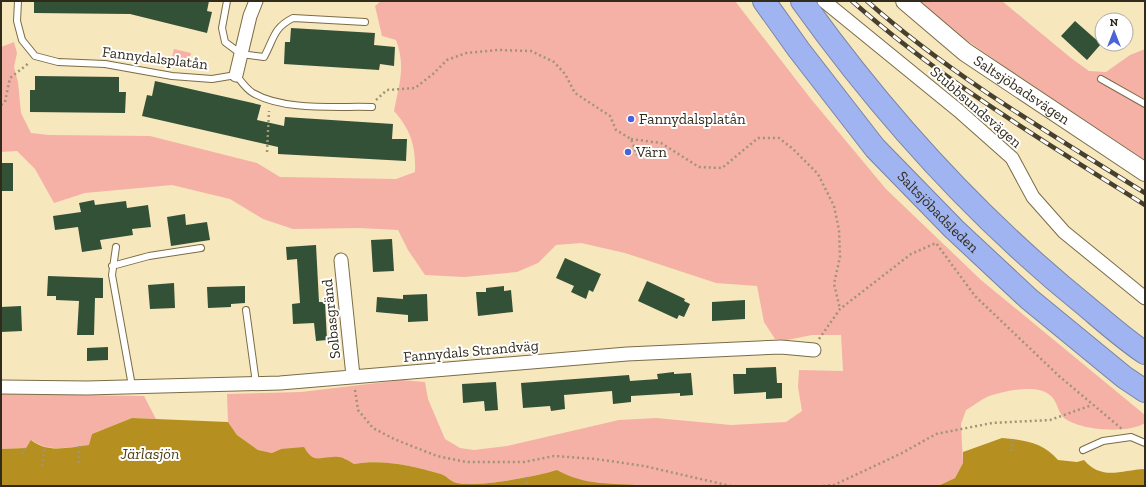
<svg xmlns="http://www.w3.org/2000/svg" width="1146" height="487" font-family="'Zilla Slab',serif">
	<rect width="100%" height="100%" fill="#f7e7bd"/>
	<path fill="#f5b1a6" d="M381 1H735L811 99 886 189 981 280 1145 415V423C1129 434 1079 431 1063 417 1058 412 1057 401 1051 396 1038 383 1003 391 987 397 980 400 973 406 966 410L961 424 963 463 955 478 938 486H644L586 484 570 479 557 470C534 477 480 487 457 483 451 482 447 476 441 474 414 466 382 459 354 464L344 458 332 457 319 460 281 449 272 453 258 450 237 435 228 422 227 394 301 392 402 380 425 382 428 399 445 439 460 448 474 450 507 446 619 420 656 418 731 425 786 422 802 411 798 387 799 370 843 371 841 335H812L787 340 775 339 764 322 757 286 716 283 625 253 581 243 556 245 538 263 517 272 464 277 425 275 408 250 398 230 359 228 293 229 263 219 230 199 172 185 85 193 54 203 35 169 17 151 1 152V47L14 42 17 53 14 67 18 82 21 113 31 133 49 135 150 136 257 163 280 177 396 179 415 172C416 147 411 130 394 111 399 85 406 66 396 40L382 36 375 6Z
		M919 1H1002L1071 58 1089 71 1106 72 1130 55 1145 49V162L941 23Z
		M174 49 191 53 189 65 171 61Z
		M1 394 144 396 156 419 132 418 92 434 90 445C70 447 48 453 32 440L26 448 1 449Z"/>
	<path fill="#b59020" d="M132 418 228 422 237 435 258 450 272 453 281 449 304 447C314 464 318 457 333 457 342 456 347 460 354 464 383 459 413 466 441 474 447 476 451 482 457 483 480 487 534 477 557 470 588 487 610 482 644 486H1V449L26 448 31 440C48 454 70 447 89 445L92 434Z
		M1002 438C1024 440 1043 442 1058 460L1077 462 1084 460C1102 481 1121 470 1145 469V486H938L955 478 963 463V452Z"/>
	<path fill="#325137" d="M34 1H209L207 11 212 12 207 33 130 14 34 13Z
		M1075 21 1101 44 1087 60 1061 36Z
		M291 28 375 33 374 45 395 47 394 66 380 64 379 70 284 64 285 42H290Z
		M35 76 119 77V92H126L125 113 30 112V90H35Z
		M155 81 261 105 257 120 284 126 285 117 393 124 392 139H407L406 161 278 154V147L142 116 147 95 152 96Z
		M1 163H13V191H1Z
		M94 200 95 205 126 201 127 208 148 205 151 227 132 229 133 235 100 240 102 249 82 252 78 227 55 230 53 216 81 212 79 203Z
		M185 214 186 225 207 222 210 240 171 246 167 217Z
		M392 239 394 271 373 272 371 240Z
		M316 245 319 302H325L327 340 316 341 314 323 293 324 292 304 300 303 297 259 287 260 286 247Z
		M565 258 601 274 593 292 589 290 586 299 571 292 574 286 556 278Z
		M48 276 103 278V298H95L94 335H77L79 301 56 300V296H47Z
		M647 281 685 299 684 301 690 304 684 317 679 315 677 319 638 301Z
		M174 283 175 308 150 309 148 285Z
		M245 286V303L231 304V307L208 308 207 287Z
		M504 286V291L511 290 513 312 478 316 476 292H486V288Z
		M427 294 428 321 408 322V315L376 312 377 297 403 299V295Z
		M745 300V319L712 321V302Z
		M21 306 22 331 1 332V307Z
		M108 347V360L87 361V348Z
		M776 367 777 383H782V398L766 399V392L734 394 733 374H746V368Z
		M674 372V374L691 373 693 395 680 396V393L631 396V402L613 404 612 391 564 395 565 409 551 411 550 406 523 408 521 383 629 375 630 381 658 379 657 374Z
		M496 382 498 410 485 411 484 401 463 403 462 384Z"/>
	<g fill="none" stroke-linecap="round" stroke-linejoin="round">
		<defs>
			<path id="lane" d="M18 1 17 21 22 40 35 56 58 62 105 64 172 76 212 79 236 75C241 81 246 89 253 93 284 111 336 106 372 107
				M227 1 222 28 225 42 241 54 264 57C274 39 273 28 293 18L365 22
				M1101 79 1145 104
				M116 247 112 275 132 386
				M112 266 149 256 201 248
				M246 310 256 383
				M1083 450 1103 441 1131 437 1145 443"/>
			<path id="street" d="M824 1 959 111 1012 158 1033 197 1064 232 1145 298
				M236 75 250 16 256 1
				M341 260 353 376
				M1 387 87 388 280 383 627 354 781 347 814 350"/>
			<g id="secondary">
				<path id="s1" d="M905 1 965 52 1145 172"/>
			</g>
			<g id="highway">
				<path id="s2" d="M764 1 799 50 875 148 954 229 1029 299 1124 377 1145 391"/>
				<path d="M802 1C883 114 977 218 1086 306 1105 322 1124 339 1145 353"/>
			</g>
		</defs>
		<use href="#lane" stroke="#7a6c46" stroke-width="8"/>
		<use href="#street" stroke="#7a6c46" stroke-width="15"/>
		<use href="#secondary" stroke="#7a6c46" stroke-width="20"/>
		<use href="#highway" stroke="#7884a5" stroke-width="24"/>
		<path stroke="#a09476" stroke-width="2.5" stroke-dasharray="2 3" stroke-linecap="butt" d="M376 100 387 90 415 88 433 74 447 60 466 53 498 50 531 51 554 62 565 74 575 93 610 116 616 130 631 139 637 155
			M1 105 5 102 10 78 29 63
			M631 139 661 143 699 167 722 168 758 138H779L793 149 818 174 834 206 839 230 840 257 834 284 840 309
			M267 152 269 111
			M819 339 840 309 911 254 936 243 975 296 1059 376 1122 429
			M355 390 358 410 373 428 394 439 437 456 466 462H524L554 456 596 459 644 466 731 486
			M79 446V464
			M1011 451 1013 439
			M22 454 26 448
			M42 466 45 448
			M526 477 527 486
			M469 486 470 483
			M823 486 834 485 902 453 936 434 992 423 1050 420 1092 405"/>
		<use href="#lane" stroke="#fff" stroke-width="6"/>
		<use href="#street" stroke="#fff" stroke-width="13"/>
		<use href="#secondary" stroke="#fff" stroke-width="18"/>
		<use href="#highway" stroke="#9fb4f0" stroke-width="22"/>
		<defs>
			<path id="rail" d="M852 1C941 80 1045 142 1145 205
				M867 1C950 75 1051 134 1145 193"/>
		</defs>
		<use href="#rail" stroke="#47402d" stroke-width="4.5"/>
		<use href="#rail" stroke="#fff" stroke-width="3" stroke-dasharray="9" stroke-linecap="butt"/>
	</g>
	<g fill="#4864d8" stroke="#fff" stroke-width="1.5">
		<circle cx="631" cy="119" r="4"/>
		<circle cx="628" cy="152" r="4"/>
	</g>
	<g text-anchor="middle" dominant-baseline="central" stroke-width="4" stroke-linejoin="round" paint-order="stroke">
		<g font-size="15" fill="#312b1b" stroke="#fff">
			<text transform="translate(155 58) rotate(7)">Fannydalsplatån</text>
			<text stroke="none"><textPath href="#s1" startOffset="147">Saltsjöbadsvägen</textPath></text>
			<text transform="translate(976 107) rotate(41)">Stubbsundsvägen</text>
			<text stroke="none"><textPath href="#s2" startOffset="274">Saltsjöbadsleden</textPath></text>
			<text transform="translate(331 319) rotate(-96)">Solbasgränd</text>
			<text transform="translate(471 351) rotate(-5)">Fannydals Strandväg</text>
		</g>
		<g font-size="15" fill="#312b1b" stroke="#fff" text-anchor="start">
			<text x="639" y="119">Fannydalsplatån</text>
			<text x="636" y="152">Värn</text>
		</g>
		<g font-size="16" font-style="italic" fill="#4e3f14" stroke="#fff">
			<text x="150" y="453">Järlasjön</text>
		</g>
	</g>
	<rect width="1146" height="487" fill="none" stroke="#312b1b" stroke-width="4"/>
	<g transform="translate(1114 32)"><circle r="19" fill="#ffffff" stroke="#adaaa4"/>
	<path d="M0-3L7 15L0 10L-7 15Z" fill="#4864d8"/>
	<text y="-6" font-size="11" font-weight="bold" text-anchor="middle" fill="#312b1b">N</text>
	</g>
</svg>
